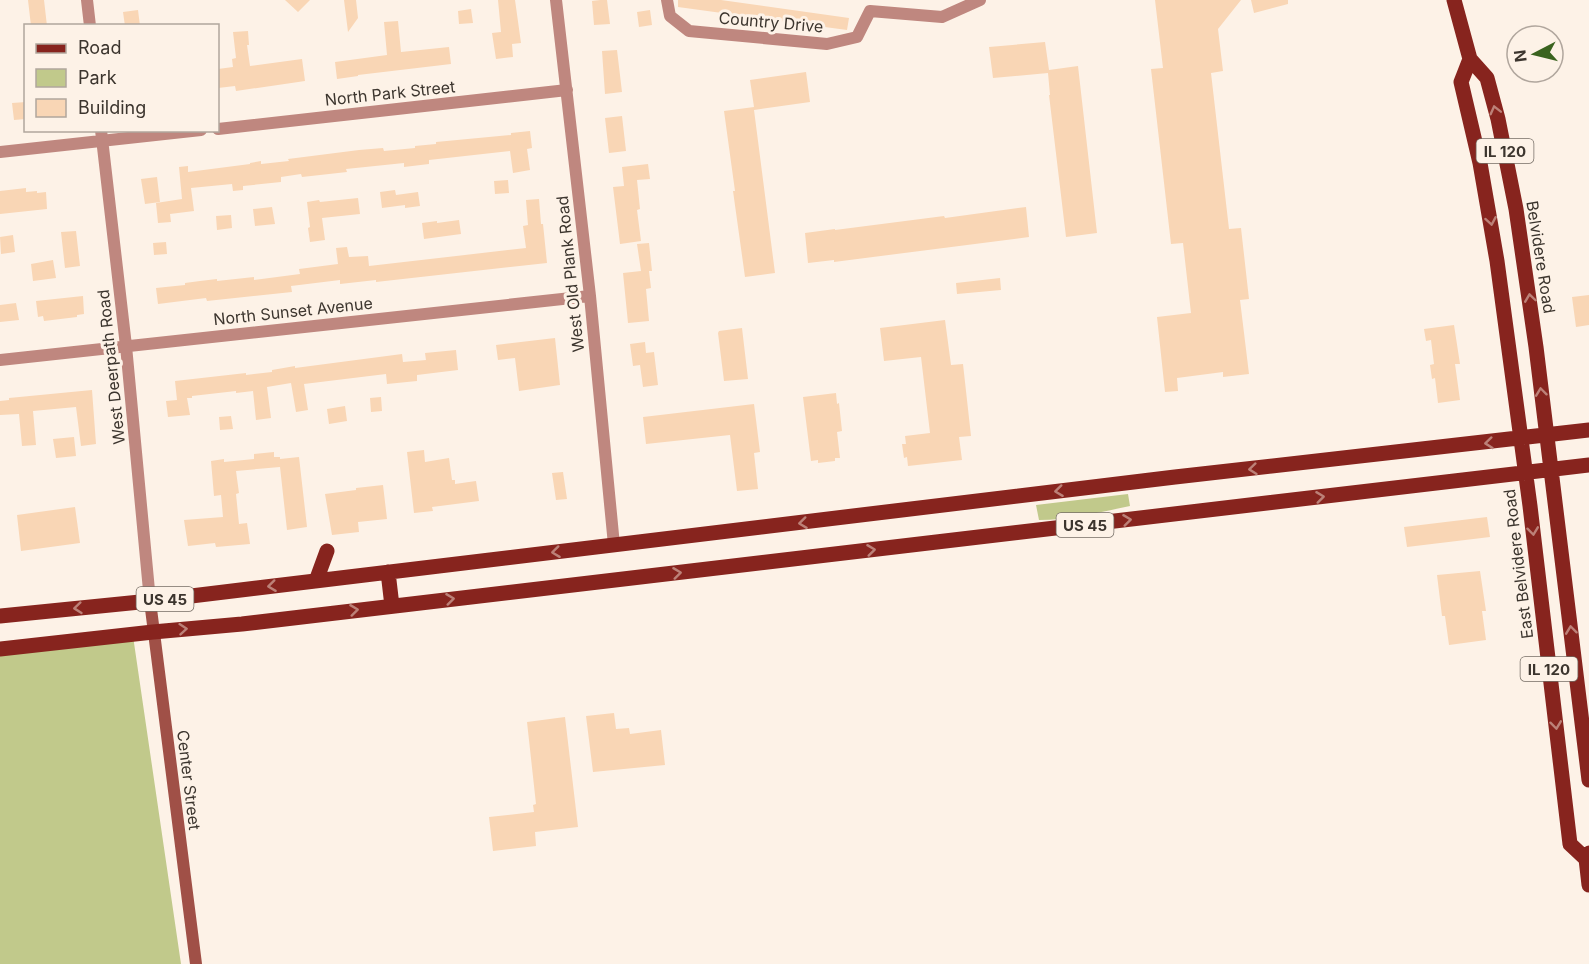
<svg xmlns="http://www.w3.org/2000/svg" width="1589" height="964" font-family="Inter,sans-serif">
	<rect width="100%" height="100%" fill="#fdf2e7"/>
	<path fill="#c1c98b" d="M1128 494 1130 506C1100 512 1070 520 1039 520L1036 505Z
		M133 636 181 964H0V651Z"/>
	<path fill="#f9d6b5" d="M28 0H44L47 26H31Z
		M285 0H310L298 12Z
		M344 0H356L358 18 348 32Z
		M498 0H515L521 43 512 44 513 57 496 59 492 33 501 32Z
		M600 0H607L610 24 594 25 592 1Z
		M678 0H721L849 18 847 30 678 7Z
		M1155 0H1241L1218 29 1223 71 1211 73 1229 229 1241 228 1249 299 1240 300 1249 374 1223 377V372L1177 378 1178 391 1165 392 1157 317 1191 313 1183 243 1171 244 1151 69 1163 68Z
		M1251 0H1288V4L1254 13Z
		M471 9 473 23 459 24 458 11Z
		M138 10 140 26H125L123 12Z
		M650 10 652 25 639 27 637 12Z
		M398 21 401 52 449 47 451 64 358 75V76L337 79 335 62 387 55 384 22Z
		M248 31 249 45H247L250 66 302 59 305 81 236 91 235 86 218 88V69L233 67 232 59 236 58 233 32Z
		M1045 42 1049 70 1078 66 1097 233 1066 237 1049 95H1050L1048 73 993 78 989 47Z
		M617 50 622 92 605 94 602 51Z
		M806 72 810 102 754 110 775 273 745 277 733 191H735L724 111 754 107 750 80Z
		M26 102V119L14 120 12 103Z
		M622 116 626 151 609 153 605 118Z
		M530 131 532 148 527 149 530 170 513 173 510 151 429 160V164L404 167V163L346 169 347 172 302 177 301 174 281 177V182L243 186V190L233 191 232 184 191 188 194 211 170 214 171 222 158 223 156 203 182 199 179 167 188 166V172L250 164V163L261 161V164L289 161 288 159 359 150 383 148 384 151 415 148V146L436 144V142L511 135V133Z
		M648 164 650 179 637 180 640 209 637 210 641 241 620 244 613 187 624 186 622 167Z
		M157 177 160 202 145 204 141 179Z
		M508 180 509 193 495 194 494 181Z
		M26 188V192L37 191V193L46 192 47 209 0 214V191Z
		M395 190 396 195 418 192 420 206 405 208V205L382 208 380 192Z
		M358 198 360 214 322 218 325 240 310 242 308 228 310 227 307 202 319 200 320 202Z
		M539 199 541 224H543L547 263 376 282V280L340 284V280L291 286 292 292 207 301 206 298 158 304 156 288 185 285V283L200 281 217 279V281L254 277V280L300 274 299 269 338 264 336 248 347 247 349 257 368 256 369 266 526 248 523 226 528 225 526 200Z
		M272 207 275 224 255 226 253 209Z
		M1026 207 1029 237 834 262V260L808 263 805 233 835 229V230L944 216 945 218Z
		M231 215 232 228 217 230 216 216Z
		M459 220 461 234 424 239 422 223 437 221V223Z
		M76 231 80 266 65 268 61 232Z
		M13 235 15 252 1 254 0 237Z
		M166 242 167 254 154 255 153 243Z
		M649 243 652 271H649L651 288 646 289 649 321 628 323 623 273 641 271 637 244Z
		M53 260 56 278 33 281 31 264Z
		M1000 278 1001 290 957 294 956 283Z
		M1589 295V325L1576 327 1572 297Z
		M83 296 84 314 77 315V317L44 321 43 316 38 317 36 301Z
		M16 303 19 320 0 322V305Z
		M945 320 951 365 963 364 971 436 959 437 962 460 908 466 907 457 904 458 902 444H906L905 436 930 433 921 357 884 361 880 328Z
		M1454 325 1460 364H1455L1460 400 1438 403 1435 378 1432 379 1430 365 1434 364 1431 340 1426 341 1424 329Z
		M742 328 748 379 724 381 718 333 719 331Z
		M555 338 560 385 519 391 515 358 498 360 496 345Z
		M645 342 646 353 654 352 658 385 643 387 640 365 633 366 630 344Z
		M456 350 458 370 417 375V381L387 384 386 374 304 384 308 410 296 412 291 383 267 387 271 418 256 420 253 391 236 393V391L192 396V398H187L190 415 168 417 166 401 177 400 175 381 246 373V375L272 372V370L295 366V368L402 354 403 362 426 360 425 353Z
		M92 390 96 444 81 446 76 407 33 411 36 445 22 446 19 414 0 415V401L9 400V398Z
		M836 393 837 404 839 403 842 431 837 432 840 458H835V461L818 463V460L811 461 803 397Z
		M381 397 382 411 371 412 370 398Z
		M754 404 760 452 754 453 758 489 737 491 730 435 646 444 643 417Z
		M345 406 347 421 329 424 327 409Z
		M231 416 233 429 220 430 219 417Z
		M74 437 76 456 56 458 53 439Z
		M424 450 425 462 449 458 452 480H455V484L476 481 479 501 432 507 433 511 414 513 407 452Z
		M274 452V457H280V459L299 457 307 527 287 530 280 467 236 471 239 493 236 494 239 524 247 523 250 544 216 547 215 543 188 546 184 520 223 517 221 495 214 496 211 461 224 459V462L254 459V454Z
		M563 472 567 499 556 500 552 473Z
		M383 485 387 519 358 522 359 532 332 535 325 494 356 490V488Z
		M75 507 80 543 21 551 17 515Z
		M1487 517 1490 537 1407 547 1404 527Z
		M1480 571 1486 611H1482L1486 640 1449 645 1445 616H1442L1437 575Z
		M614 713 616 729 629 728 630 734 661 730 665 765 593 772 586 716Z
		M565 717 578 827 535 832 536 846 493 851 489 817 534 812 533 805 536 804 527 722Z"/>
	<g fill="none" stroke-linecap="round" stroke-linejoin="round">
		<path stroke="#bf877f" stroke-width="12" d="M87 0 90 26
			M556 0 590 296 614 545
			M667 0 670 16 689 31 827 44 857 37 870 11 942 17 980 0
			M218 129 567 90
			M101 130 126 346 150 601
			M0 152 201 130
			M0 360 590 296"/>
		<path stroke="#a05047" stroke-width="12" d="M150 601 196 964"/>
		<path stroke="#87241e" stroke-width="15" d="M1454 0 1470 59 1487 78 1498 119 1516 209 1536 347 1589 780
			M1470 59 1461 82 1480 163 1497 261 1530 506 1570 844 1586 859
			M388 572 392 606
			M316 581 327 551
			M0 616 150 601 1175 477 1589 430
			M0 649 153 632 242 624 1589 465
			M1589 853 1586 859 1589 885"/>
	</g>
	<defs><path id="oneway-chevron" d="M-2-3.5L2.5 0L-2 3.5" fill="none" stroke-width="1.6" stroke-linecap="round" stroke-linejoin="round" transform="scale(1.5)"/></defs>
	<g stroke="#bc8178">
		<use href="#oneway-chevron" transform="translate(1495 110) rotate(-104)"/>
		<use href="#oneway-chevron" transform="translate(1491 221) rotate(80)"/>
		<use href="#oneway-chevron" transform="translate(1530 298) rotate(-98)"/>
		<use href="#oneway-chevron" transform="translate(1541 392) rotate(-97)"/>
		<use href="#oneway-chevron" transform="translate(1489 443) rotate(174)"/>
		<use href="#oneway-chevron" transform="translate(1253 469) rotate(174)"/>
		<use href="#oneway-chevron" transform="translate(1059 491) rotate(173)"/>
		<use href="#oneway-chevron" transform="translate(1320 497) rotate(-7)"/>
		<use href="#oneway-chevron" transform="translate(1127 520) rotate(-7)"/>
		<use href="#oneway-chevron" transform="translate(803 523) rotate(173)"/>
		<use href="#oneway-chevron" transform="translate(1533 531) rotate(83)"/>
		<use href="#oneway-chevron" transform="translate(871 550) rotate(-7)"/>
		<use href="#oneway-chevron" transform="translate(556 552) rotate(173)"/>
		<use href="#oneway-chevron" transform="translate(677 573) rotate(-7)"/>
		<use href="#oneway-chevron" transform="translate(272 586) rotate(173)"/>
		<use href="#oneway-chevron" transform="translate(450 599) rotate(-7)"/>
		<use href="#oneway-chevron" transform="translate(78 608) rotate(174)"/>
		<use href="#oneway-chevron" transform="translate(354 610) rotate(-7)"/>
		<use href="#oneway-chevron" transform="translate(183 629) rotate(-5)"/>
		<use href="#oneway-chevron" transform="translate(1571 630) rotate(-97)"/>
		<use href="#oneway-chevron" transform="translate(1556 725) rotate(83)"/>
	</g>
	<g text-anchor="middle" dominant-baseline="central" stroke-width="6" stroke-linejoin="round" paint-order="stroke">
		<g fill="#fdf2e7" stroke="#766e66" stroke-width="1.5">
			<rect x="1476.5" y="139" width="57" height="24" rx="4.5"/>
			<rect x="1056.5" y="513" width="57" height="24" rx="4.5"/>
			<rect x="136.5" y="587" width="57" height="24" rx="4.5"/>
			<rect x="1520.5" y="657" width="57" height="24" rx="4.5"/>
		</g>
		<g font-size="15" font-weight="bold" fill="#3c352e">
			<text x="1505" y="151">IL 120</text>
			<text x="1085" y="525">US 45</text>
			<text x="165" y="599">US 45</text>
			<text x="1549" y="669">IL 120</text>
		</g>
		<g font-size="16" fill="#3c352e" stroke="#fdf2e7">
			<text transform="translate(771 22) rotate(5)">Country Drive</text>
			<text transform="translate(390 93) rotate(-6)">North Park Street</text>
			<text transform="translate(1541 257) rotate(81)">Belvidere Road</text>
			<text transform="translate(570 274) rotate(-96)">West Old Plank Road</text>
			<text transform="translate(293 311) rotate(-6)">North Sunset Avenue</text>
			<text transform="translate(111 367) rotate(-96)">West Deerpath Road</text>
			<text transform="translate(1518 564) rotate(-97)">East Belvidere Road</text>
			<text transform="translate(189 780) rotate(83)">Center Street</text>
		</g>
	</g>
	<rect x="24" y="24" width="195" height="108" fill="#fdf2e7" stroke="#b0a69d" stroke-width="1.5"/>
	<rect x="36" y="44" width="30" height="9" fill="#87241e" stroke="#b0a69d" stroke-width="1.5"/>
	<text x="78" y="54" font-size="18" fill="#3c352e">Road</text>
	<rect x="36" y="69" width="30" height="18" fill="#c1c98b" stroke="#b0a69d" stroke-width="1.5"/>
	<text x="78" y="84" font-size="18" fill="#3c352e">Park</text>
	<rect x="36" y="99" width="30" height="18" fill="#f9d6b5" stroke="#b0a69d" stroke-width="1.5"/>
	<text x="78" y="114" font-size="18" fill="#3c352e">Building</text>
	<g transform="translate(1535 54) rotate(263)"><circle r="28" fill="#fdf2e7" stroke="#b0a69d" stroke-width="1.5"/>
	<path d="M0-4.5L10 22L0 15L-10 22Z" fill="#3a631f"/>
	<text y="-9" font-size="16" font-weight="bold" text-anchor="middle" fill="#3c352e">N</text>
	</g>
</svg>
